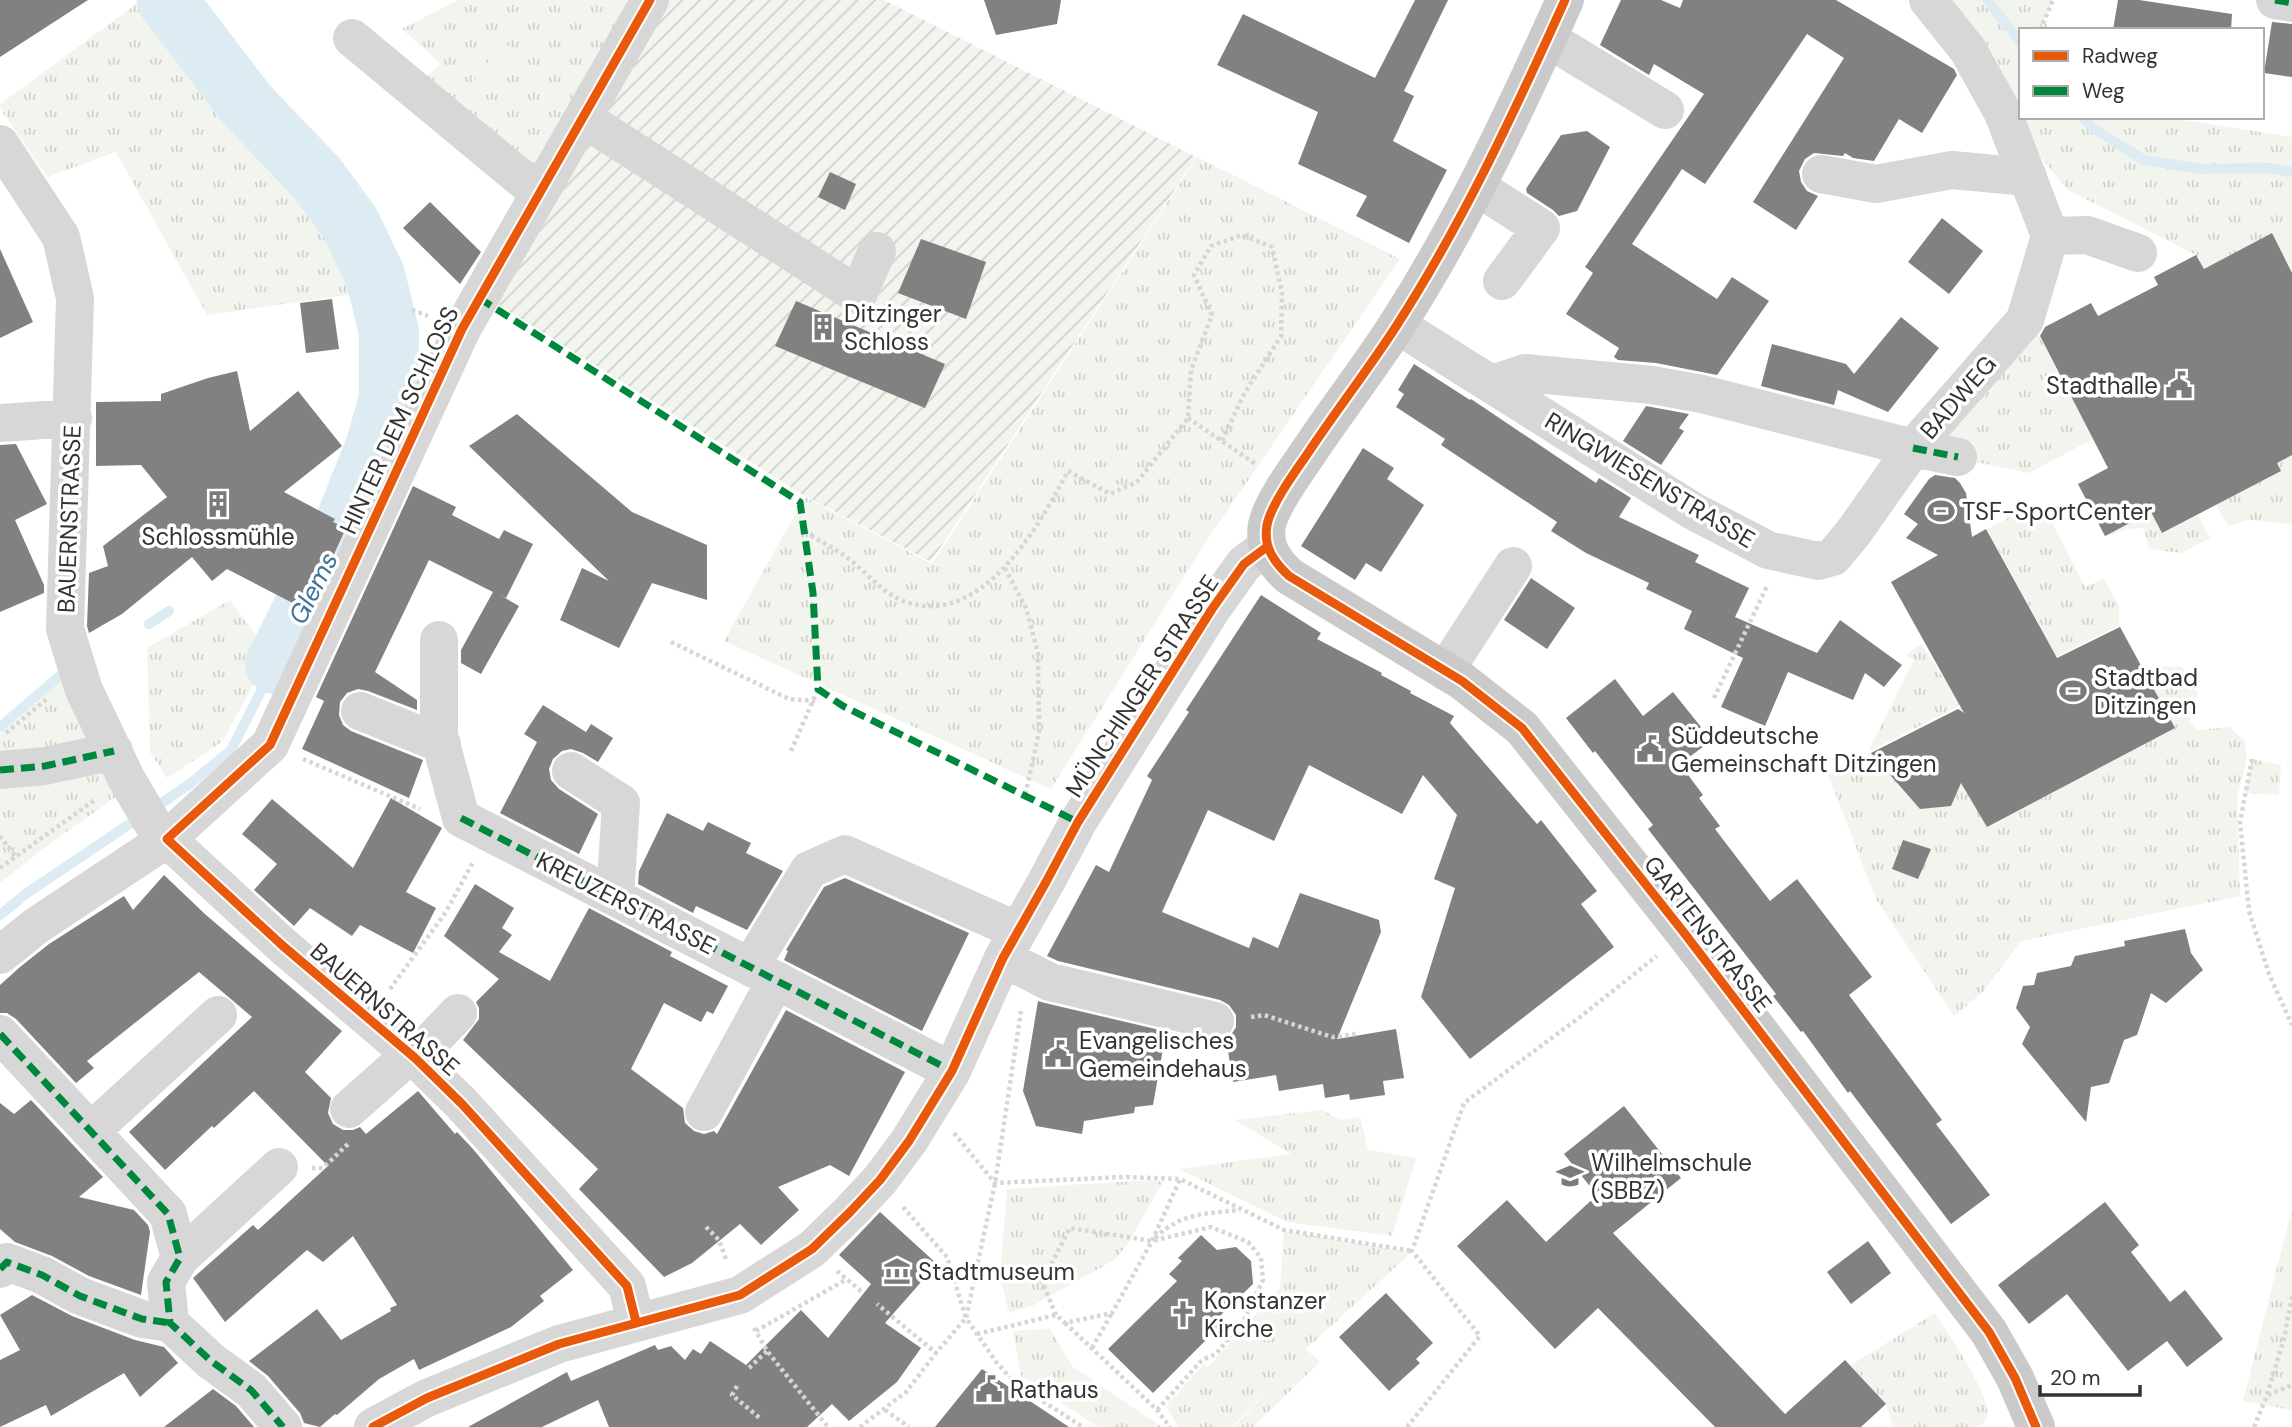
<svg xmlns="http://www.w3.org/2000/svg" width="2292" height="1427" font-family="'DM Sans',sans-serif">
	<defs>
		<pattern id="grass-tufts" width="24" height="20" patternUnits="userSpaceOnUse" patternTransform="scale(1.75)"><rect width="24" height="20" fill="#f1f5ed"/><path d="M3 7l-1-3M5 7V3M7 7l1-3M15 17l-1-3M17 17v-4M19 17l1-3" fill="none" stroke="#cfd2cc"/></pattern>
		<pattern id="garden-furrows" width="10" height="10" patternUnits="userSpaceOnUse" patternTransform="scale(1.75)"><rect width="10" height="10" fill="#f1f5ed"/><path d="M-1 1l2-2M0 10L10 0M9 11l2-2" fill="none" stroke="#cfd2cc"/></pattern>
	</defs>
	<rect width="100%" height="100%" fill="#fff"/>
	<path fill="url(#grass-tufts)" d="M142 0H189L354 201 374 234 358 243 370 292 207 315 116 152 47 177 0 108V104Z
		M458 0H641L536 177 421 84 440 63 402 29Z
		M1947 0H2053L2044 20 2049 30H2021V117H2165L2292 137V273L2271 234 2204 269 2196 255 2068 190 2003 113Z
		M1197 157 1400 259 1205 543 1051 789 724 641 805 497 932 564Z
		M2037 332 2093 439 2029 473 1931 453Z
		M2292 455V524L2248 520 2228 526 2216 505 2281 471 2277 463Z
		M2021 511 2052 522 2085 587 2104 579 2119 606V625L1868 752 1914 660 1906 655 1921 644 1944 679 2040 626 1987 529Z
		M2151 512 2162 533 2198 515 2210 538 2181 553 2149 549 2144 528 2128 529 2105 536Z
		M230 600 270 654 222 742 167 778 150 752 147 648Z
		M2120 626 2141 666 2182 667 2198 693 2190 721 2197 730 2229 727 2245 741 2247 758 2237 798 2240 896 2021 941 1983 992 1954 1016 1876 899 1828 775Z
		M67 676 117 796 44 848 0 883V734Z
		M2252 759 2281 765 2279 795 2245 793Z
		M1322 1110 1340 1120 1360 1117 1368 1150 1416 1158 1392 1236 1287 1222 1179 1169 1291 1154 1235 1120Z
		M1151 1180 1163 1182 1127 1245 1114 1260 1034 1305 1009 1313 1000 1277 1007 1189Z
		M2292 1209V1410L2243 1401Z
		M1284 1231 1412 1252 1306 1349 1320 1362 1253 1427H1234L1279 1379 1232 1427H1178L1166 1406 1204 1364 1208 1367 1280 1288Z
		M1935 1313C1946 1331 1994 1399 1987 1417 1985 1423 1980 1425 1975 1427H1893L1886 1404 1851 1365Z
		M1050 1329 1073 1367 1162 1427H1098L1021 1376 1013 1331Z"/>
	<path fill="url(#garden-furrows)" d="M663 0H884L1196 157 931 562 805 496 489 299Z"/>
	<path fill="#f1f5ed" d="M504 42 517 52 469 111 457 102Z"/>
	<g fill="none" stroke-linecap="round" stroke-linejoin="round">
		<path stroke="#ddebf3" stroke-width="10" d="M1987 0 2021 43
			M2083 117 2094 129 2144 160 2201 169 2268 168 2292 172
			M149 624 169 611
			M0 727 62 674
			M153 809 191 783 231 750 275 664 256 662
			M0 915 27 893 140 817"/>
		<path stroke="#ddebf3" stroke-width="60" d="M167 0 247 105 316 177 350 223 375 275 389 332V398L376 445 340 535 275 664"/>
	</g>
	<path fill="#818181" d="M0 0H88L0 57Z
		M984 0H1061L1057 24 996 35Z
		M1415 0H1448L1404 91 1414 96 1393 141 1447 170 1409 243 1356 216 1367 196 1298 164 1318 112 1217 65 1243 14 1375 78Z
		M1621 0H1661L1680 8 1683 0H1836L1954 69 1957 75 1922 133 1899 119 1874 161 1853 158 1845 153 1843 156 1814 153 1805 159 1799 171 1801 182 1807 191 1818 196 1796 230 1753 202 1844 58 1807 34 1705 184 1682 169 1632 244 1717 299 1732 277 1769 301 1717 375 1656 363 1618 360 1614 357 1619 348 1566 314 1593 273 1585 267 1704 94 1654 64 1649 75 1600 45Z
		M2118 0H2139L2232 14 2231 30H2113Z
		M2272 22 2292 24V77L2264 73Z
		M1587 131 1610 147 1577 211 1559 216 1553 210 1527 193 1526 189 1561 135Z
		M830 172 856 184 845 210 818 197Z
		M430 202 481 252 460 284 403 228Z
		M1942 218 1983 251 1949 294 1908 262Z
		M2272 233 2292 273V455L2277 463 2281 471 2162 533 2151 512 2105 536 2078 484 2108 468 2040 336 2045 327 2091 303 2098 316 2158 285 2154 277 2196 255 2204 269Z
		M921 239 986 262 966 319 898 293Z
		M0 249 33 322 0 338Z
		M332 299 339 349 306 353 300 303Z
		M796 301 945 364 925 408 775 346Z
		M1901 317 1939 348 1888 412 1838 390 1834 405 1761 386 1772 344 1846 364 1854 374Z
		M1414 364 1470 400 1471 399 1596 483 1599 478 1631 498 1619 517 1699 555 1695 562 1749 588 1735 617 1817 653 1840 620 1902 665 1884 687 1865 673 1853 700 1788 672 1765 726 1721 707 1743 658 1684 629 1692 611 1646 589 1649 583 1586 553 1551 531 1557 522 1441 445 1445 439 1396 407 1404 394 1398 390Z
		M237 371 250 431 298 391 342 446 284 492 335 519 333 522 346 528 308 611 227 569 212 581 192 557 122 614 89 633 87 626 89 573 108 566 103 546 167 497 141 465 96 466V402L161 401V394L208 378Z
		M1646 406 1689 414 1679 428 1684 431 1661 465 1623 441Z
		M517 414 632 512 707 545V600L652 583 619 648 560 620 582 568 609 581 469 446Z
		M16 444 47 504 15 520 44 585V593L0 612V445Z
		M1363 448 1394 468 1387 479 1424 505 1381 572 1366 563 1355 580 1301 546Z
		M1935 475 1955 478 1960 483 1966 493 1972 537 1986 529 2057 658 2120 627 2175 728 1987 827 1961 783 1951 806 1920 809 1871 753 1958 709 1964 713 1891 582 1938 555 1906 538 1918 524 1904 514 1929 479Z
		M413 486 456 507 452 515 499 539 504 530 533 544 506 598 500 595 519 606 481 674 461 663V650L493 592 429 560 375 672 417 700V710L368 691 358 689 347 693 340 702 339 715 343 725 351 731 423 760 409 798 302 749 324 701 316 697Z
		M1531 578 1575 608 1547 649 1504 620Z
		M1261 595 1321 633 1317 639 1382 673 1381 675 1411 691 1410 693 1454 716 1450 723 1537 824 1541 820 1597 891 1581 904 1614 947 1470 1059 1421 997 1455 888 1434 879 1457 815 1423 775 1402 814 1309 765 1274 841 1208 810 1162 912 1249 948 1253 937 1278 948 1300 893 1379 920 1381 932 1337 1039 1396 1029 1404 1078 1383 1081 1385 1095 1350 1100 1349 1094 1325 1098 1323 1084 1279 1091 1276 1075 1233 1082 1226 1039 1231 1035 1236 1027V1015L1229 1005 1220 1000 1058 961 1047 956 1096 865 1109 872 1152 780 1147 776 1189 712 1186 710Z
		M1615 679 1643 716 1673 692 1701 727 1694 733 1704 746 1680 764 1703 795 1699 798 1720 826 1715 829 1770 901 1797 879 1872 977 1849 995 1942 1120 1936 1124 1990 1195 1951 1224 1850 1091 1848 1093 1803 1031 1801 1032 1773 996 1776 994 1648 829 1653 825 1595 751 1593 753 1566 718Z
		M543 705 586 732 591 724 613 738 598 762 583 753 571 749 562 751 553 759 549 769 551 780 559 789 598 814 579 854 500 813 537 742 524 734Z
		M391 798 442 828 406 892 436 908 413 953 360 925 352 936 310 908 294 926 254 890 277 864 242 834 272 799 353 868Z
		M667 813 703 831 708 822 751 843 746 853 783 871 747 930 696 906 693 913 638 884 639 871Z
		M1903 840 1931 849 1918 879 1892 869Z
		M164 875 206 915 342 1031 305 1072 331 1098 328 1113 333 1124 343 1130H353L360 1127 366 1134 418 1091 455 1134 457 1132 473 1149 573 1270 540 1296 544 1301 511 1327 419 1370 414 1359 379 1379 337 1415 335 1414 320 1427 304 1423 300 1413 268 1376 249 1361 317 1309 341 1340 391 1311 390 1308 397 1305 353 1236 323 1262 307 1250 225 1322 193 1278 253 1225 258 1230 328 1166 254 1091 214 1128 212 1126 165 1170 129 1132 252 1017 199 972 87 1061 94 1068 76 1083 16 1019 7 1013H0V985L20 967 49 944 124 896 133 910Z
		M845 878 969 933 922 1031 784 960 788 951 786 950 824 887Z
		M475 884 514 908 502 928 512 935 499 952 550 981 589 908 672 952 670 956 728 986 713 1014 707 1011 701 1022 664 1003 631 1069 683 1108 685 1123 694 1131 704 1134 714 1131 717 1134 786 1010 905 1072 849 1176 830 1165 778 1187 799 1210 761 1245 740 1224 692 1263 664 1277 579 1189 598 1169 463 1040 479 1019V1008L476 1002 499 979 444 936Z
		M2185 929 2191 953 2203 970 2166 1003 2151 993 2137 1035 2124 1040 2109 1083 2091 1087 2086 1122 2022 1044 2030 1027 2016 1008 2023 986 2034 985 2037 973 2071 966 2075 956 2125 946 2124 941Z
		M1038 1001 1045 1003 1194 1038 1164 1043 1153 1105 1135 1107 1134 1113 1084 1121 1082 1134 1036 1126 1023 1091Z
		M31 1100 103 1177 79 1197 134 1210 148 1225 150 1232 141 1295 89 1276 52 1256 15 1242 0 1229V1103L14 1114Z
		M1624 1106 1681 1178 1613 1233 1785 1414 1845 1360 1886 1404 1861 1427H1715L1598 1308 1555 1349 1457 1246 1507 1200 1546 1242 1597 1195 1564 1154Z
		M2105 1202 2139 1245 2131 1252 2170 1302 2185 1290 2223 1339 2187 1367 2167 1341 2128 1371 2067 1294 2029 1324 1998 1285Z
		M880 1212 937 1264 885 1323 921 1348 897 1382 849 1421 832 1404 807 1427H609L598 1400 542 1427H468L567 1372 571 1381 655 1345 658 1350 671 1346 685 1360 693 1349 701 1354 710 1341 746 1365 801 1310 828 1338 871 1284 839 1255Z
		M1201 1235 1217 1250 1236 1247 1251 1261 1253 1284 1220 1316 1225 1321 1153 1393 1108 1349 1177 1281 1169 1274 1182 1261 1178 1258Z
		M1868 1241 1891 1273 1851 1304 1827 1272Z
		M1386 1293 1433 1343 1416 1359 1420 1363 1389 1391 1339 1337Z
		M32 1295 72 1316 135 1340 164 1347 178 1363 140 1397 124 1373 51 1416 46 1405 0 1427V1360L20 1350 0 1315Z
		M982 1369 1069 1427H935Z
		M213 1389 236 1406 254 1427H164Z"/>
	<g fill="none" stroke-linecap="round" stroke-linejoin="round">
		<path stroke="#d6d6d6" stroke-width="4.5" stroke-dasharray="3.5 3.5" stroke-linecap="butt" d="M2040 30 2053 0
			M412 310 428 316
			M1188 418 1257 465
			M805 532C822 542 840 551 855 564 872 578 885 595 906 602 982 628 1039 526 1068 471L1110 494 1137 482 1188 418 1191 370 1212 315 1194 275 1211 246 1242 235 1272 247 1282 293 1281 336 1244 394 1222 441
			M1005 568 1026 608 1038 653 1039 732 1025 796
			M671 642 789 699 815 701
			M1714 698 1767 586
			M6 733 48 698
			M791 751 818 689
			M303 759 420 809
			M2252 759 2240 822 2249 911 2269 974 2292 1025
			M0 836 15 856
			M0 868 96 799
			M390 989 446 912 473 862
			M1021 1011 995 1183 966 1318 997 1363 1016 1384 1083 1427
			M1251 1017 1264 1015 1332 1037 1356 1034
			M954 1133 995 1183 1123 1177 1180 1179 1284 1230 1412 1251
			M312 1168H323L349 1143
			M903 1207 947 1257 966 1318 936 1353
			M706 1227 719 1240 727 1262
			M1155 1238C1183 1212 1204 1214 1240 1210
			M837 1271 863 1293
			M1056 1315 1042 1282 1070 1228 1152 1241 1211 1227 1248 1242 1261 1258 1263 1280 1244 1320 1216 1354 1202 1360 1157 1410
			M1065 1323 1157 1410 1170 1427
			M754 1328 767 1351 828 1427
			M756 1331 847 1279
			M977 1334 1056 1315 1065 1323 1112 1313 1152 1241 1180 1179
			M1092 1348 1112 1313
			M749 1368 767 1351
			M737 1386 732 1395 761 1419
			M2268 1395 2292 1385
			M885 1410 909 1427
			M860 1427 906 1392 936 1353 877 1304
			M1407 1427 1480 1336 1412 1251 1464 1103 1580 1017 1657 956
			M2254 1427 2267 1395 2284 1339 2292 1296"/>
		<path stroke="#d7d7d7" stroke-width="38" d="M2275 0 2292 3
			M352 38 539 193
			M1548 39 1665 110
			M583 118 858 295 877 251
			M0 144 61 237 75 298 65 629 84 690 126 778 154 826 167 839 283 946 415 1058 462 1104 627 1286 636 1322
			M1821 174 1876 184 1952 170 2028 177
			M1477 187 1541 228 1502 281
			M2050 236 2087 235 2138 253
			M1397 325 1693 511 1768 550 1818 561 1833 557 1853 533 1913 448 2025 320 2050 236 2003 113 1968 50 1928 0
			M1492 384 1525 373 1652 385 1702 394 1913 448 1958 457
			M0 423 73 418
			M439 640V736L461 818 952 1071
			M1445 671 1513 566
			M360 711 442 744
			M0 770 45 766 114 751
			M571 771 621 803 615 897
			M0 955 36 926 167 839 270 745 462 329 650 0
			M1003 958 1050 982 1215 1021
			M750 967 809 870 845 854 1018 931
			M0 1034 168 1214 180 1258 166 1282 170 1323 211 1361 251 1390 283 1427
			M415 1058 458 1013
			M349 1109 411 1054
			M704 1112 776 980
			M91 1131 218 1015
			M180 1258 279 1167
			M0 1269 7 1262 42 1275 80 1296 142 1319 170 1323
			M373 1427 427 1398 559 1344 740 1295 812 1249 850 1212 880 1180 909 1141 952 1071 1003 958 1046 882 1078 822 1212 609 1244 564 1268 546"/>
		<path stroke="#cacaca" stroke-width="38" d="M1565 0C1515 111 1463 222 1397 325 1368 370 1335 412 1306 456 1294 473 1271 505 1267 525 1263 547 1274 562 1289 576L1462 681 1522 728 1685 934 1989 1332 2015 1378 2036 1427"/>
		<path stroke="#00873e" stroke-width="7" stroke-dasharray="14 7" stroke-linecap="butt" d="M2275 0 2292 3
			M479 298 800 502 813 593 818 689 843 706 1078 822
			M1913 448 1958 457
			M0 770 45 766 114 751
			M461 818 952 1071
			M0 1034 168 1214 180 1258 166 1282 170 1323 211 1361 251 1390 283 1427
			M0 1269 7 1262 42 1275 80 1296 142 1319 170 1323"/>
		<defs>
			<path id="cycleway" d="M1565 0C1515 111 1463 222 1397 325 1368 370 1335 412 1306 456 1294 473 1271 505 1267 525 1263 547 1274 562 1289 576L1462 681 1522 728 1685 934 1989 1332 2015 1378 2036 1427
				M636 1322 627 1286 462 1104 415 1058 283 946 167 839 270 745 462 329 650 0
				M373 1427 427 1398 559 1344 740 1295 812 1249 850 1212 880 1180 909 1141 952 1071 1003 958 1046 882 1078 822 1212 609 1244 564 1268 546"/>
		</defs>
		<use href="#cycleway" stroke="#fff" stroke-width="13"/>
		<use href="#cycleway" stroke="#e8590c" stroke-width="9"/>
	</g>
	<defs>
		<symbol id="building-bare" viewBox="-9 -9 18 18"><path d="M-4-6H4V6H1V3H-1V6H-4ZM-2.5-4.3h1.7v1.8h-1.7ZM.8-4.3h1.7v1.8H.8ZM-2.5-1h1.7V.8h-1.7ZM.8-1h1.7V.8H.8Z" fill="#7a7a7a" stroke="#fff" stroke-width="2.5" paint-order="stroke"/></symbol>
		<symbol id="civic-bare" viewBox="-9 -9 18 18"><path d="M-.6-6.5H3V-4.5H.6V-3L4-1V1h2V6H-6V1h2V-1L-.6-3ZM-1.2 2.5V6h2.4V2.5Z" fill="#7a7a7a" stroke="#fff" stroke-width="2.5" paint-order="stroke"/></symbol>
		<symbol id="stadium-bare" viewBox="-9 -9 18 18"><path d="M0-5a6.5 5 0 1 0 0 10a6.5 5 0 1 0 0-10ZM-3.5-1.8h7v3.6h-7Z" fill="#7a7a7a" stroke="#fff" stroke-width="2.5" paint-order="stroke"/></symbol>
		<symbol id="school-bare" viewBox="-9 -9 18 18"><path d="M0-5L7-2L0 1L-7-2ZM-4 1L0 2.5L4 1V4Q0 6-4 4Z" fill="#7a7a7a" stroke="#fff" stroke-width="2.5" paint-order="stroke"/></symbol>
		<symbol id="museum-bare" viewBox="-9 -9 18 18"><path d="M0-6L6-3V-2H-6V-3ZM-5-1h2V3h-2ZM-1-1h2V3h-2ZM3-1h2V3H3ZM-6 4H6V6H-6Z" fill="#7a7a7a" stroke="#fff" stroke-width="2.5" paint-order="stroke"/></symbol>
		<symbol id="church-bare" viewBox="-9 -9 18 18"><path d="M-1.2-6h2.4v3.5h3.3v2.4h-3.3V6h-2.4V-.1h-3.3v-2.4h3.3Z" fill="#7a7a7a" stroke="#fff" stroke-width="2.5" paint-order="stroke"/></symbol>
	</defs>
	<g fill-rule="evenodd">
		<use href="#building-bare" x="804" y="308" width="38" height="38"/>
		<use href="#civic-bare" x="2160" y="366" width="38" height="38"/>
		<use href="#building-bare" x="199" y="485" width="38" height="38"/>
		<use href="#stadium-bare" x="1922" y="492" width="38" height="38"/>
		<use href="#stadium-bare" x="2054" y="672" width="38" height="38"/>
		<use href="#civic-bare" x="1631" y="730" width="38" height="38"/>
		<use href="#civic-bare" x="1039" y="1035" width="38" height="38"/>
		<use href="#school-bare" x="1551" y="1157" width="38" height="38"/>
		<use href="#museum-bare" x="878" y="1252" width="38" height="38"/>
		<use href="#church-bare" x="1164" y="1295" width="38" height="38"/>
		<use href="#civic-bare" x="970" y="1370" width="38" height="38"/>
	</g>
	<g text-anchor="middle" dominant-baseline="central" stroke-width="7" stroke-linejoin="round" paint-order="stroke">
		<g font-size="24" fill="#333" stroke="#fff" text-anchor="start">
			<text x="844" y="313">Ditzinger<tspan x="844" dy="28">Schloss</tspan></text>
			<text x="2158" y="385" text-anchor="end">Stadthalle</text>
			<text x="1962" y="511">TSF-SportCenter</text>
			<text x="218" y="536" text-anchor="middle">Schlossmühle</text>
			<text x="2094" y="677">Stadtbad<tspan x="2094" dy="28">Ditzingen</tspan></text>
			<text x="1671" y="735">Süddeutsche<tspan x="1671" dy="28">Gemeinschaft Ditzingen</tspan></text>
			<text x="1079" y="1040">Evangelisches<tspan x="1079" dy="28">Gemeindehaus</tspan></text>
			<text x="1591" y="1162">Wilhelmschule<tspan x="1591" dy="28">(SBBZ)</tspan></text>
			<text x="918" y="1271">Stadtmuseum</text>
			<text x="1204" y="1300">Konstanzer<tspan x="1204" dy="28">Kirche</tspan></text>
			<text x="1010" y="1389">Rathaus</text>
		</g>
		<g font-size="24" fill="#333" stroke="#fff">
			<text transform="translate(1958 397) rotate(-49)">BADWEG</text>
			<text transform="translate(399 420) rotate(-65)">HINTER DEM SCHLOSS</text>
			<text transform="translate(1650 480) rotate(31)">RINGWIESENSTRASSE</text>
			<text transform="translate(69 519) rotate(-88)">BAUERNSTRASSE</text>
			<text transform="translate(1142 686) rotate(-57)">MÜNCHINGER STRASSE</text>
			<text transform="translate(626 903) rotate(27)">KREUZERSTRASSE</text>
			<text transform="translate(1708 934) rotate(52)">GARTENSTRASSE</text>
			<text transform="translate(385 1009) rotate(41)">BAUERNSTRASSE</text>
		</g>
		<g font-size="26" font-style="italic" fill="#3f7597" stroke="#fff">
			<text transform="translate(313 588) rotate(-63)">Glems</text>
		</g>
	</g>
	<rect x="2019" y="28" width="245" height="91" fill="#ffffff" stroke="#adadad" stroke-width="2"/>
	<rect x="2033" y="51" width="35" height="10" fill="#e8590c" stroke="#adadad" stroke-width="2"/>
	<text x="2082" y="63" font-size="21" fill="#333333">Radweg</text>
	<rect x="2033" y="86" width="35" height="10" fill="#00873e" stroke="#adadad" stroke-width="2"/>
	<text x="2082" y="98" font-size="21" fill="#333333">Weg</text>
	<path d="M2040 1385v10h100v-10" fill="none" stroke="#333333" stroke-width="3.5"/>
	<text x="2050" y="1385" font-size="21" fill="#333333" stroke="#ffffff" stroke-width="5" paint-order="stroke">20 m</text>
</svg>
